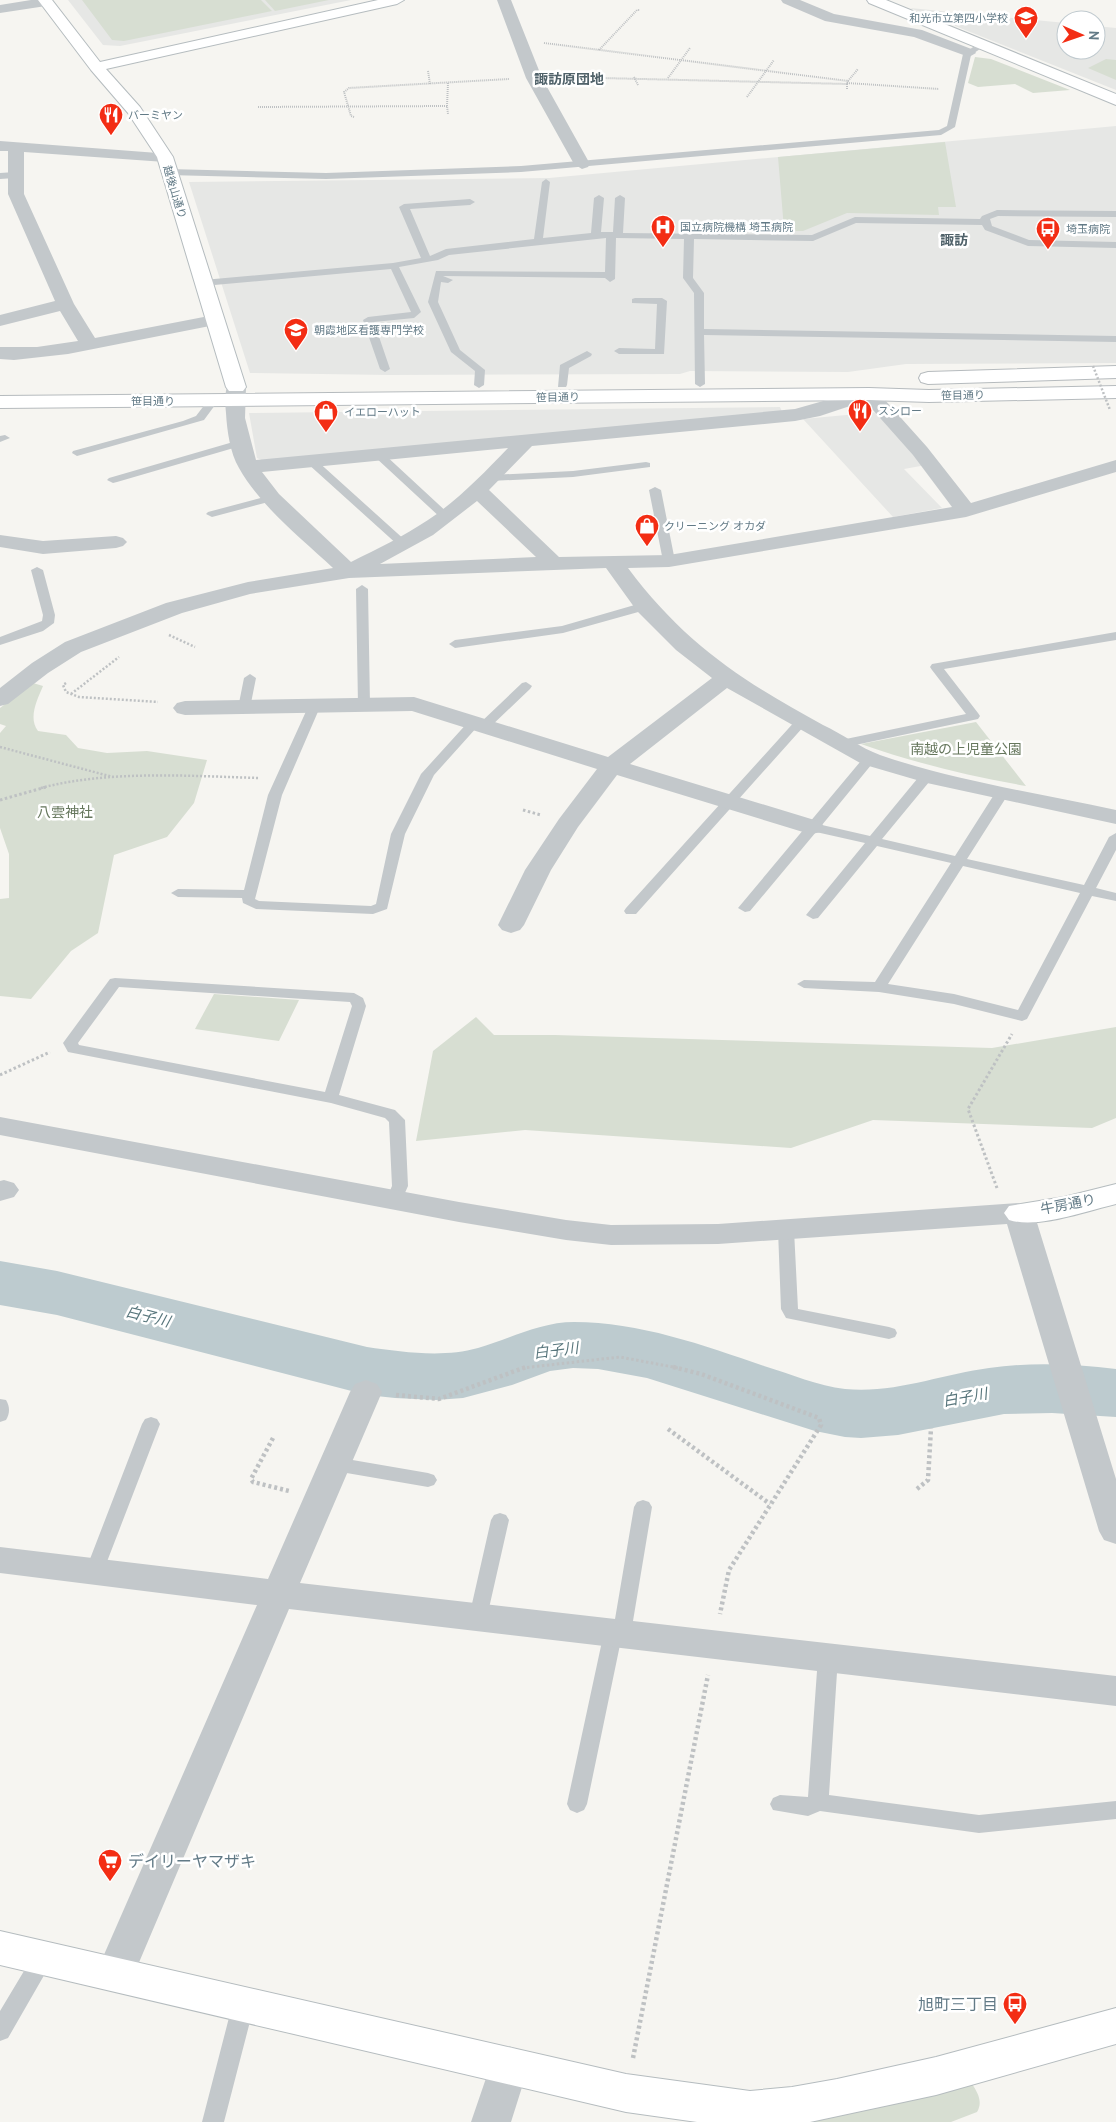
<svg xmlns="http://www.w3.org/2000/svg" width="1116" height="2122" font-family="'PT Sans','Noto Sans JP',sans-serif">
	<rect width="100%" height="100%" fill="#f6f5f1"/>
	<path fill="#e6e7e5" d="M68 0H351L120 46 103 45Z
		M910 8 1066 23V50H1096V26L1116 28V90Z
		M1116 126V363L906 364 848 372 690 371 680 374 389 375 250 373 189 182 549 178Z
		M780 407 783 414 268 463 257 458 249 413Z
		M879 412 926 465 904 469 942 508 893 517 803 419Z"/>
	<path fill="#d7ded2" d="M82 0H261L272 11 124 41 112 40Z
		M265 0H329L275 11Z
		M975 57 991 59 1070 90 1033 93 1015 84 978 87 968 83Z
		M1106 59 1116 60V80L1088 68Z
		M945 142 956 207H938L939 215 847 213 803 231H788L784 229 778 157Z
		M33 683 43 686C37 700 28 718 38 731L66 735 78 748 107 753 147 751 207 760 194 803 167 837 114 855 98 933 71 951 31 999 0 996V899L9 898V854L0 828V733L6 726 0 724V708Z
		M976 722 1026 786C969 776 915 763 861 744Z
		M214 994 299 1000 279 1041 195 1029Z
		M476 1017 494 1035H555L992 1048 1116 1027V1118L1092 1128 873 1120 791 1148 525 1130 416 1141 433 1051Z
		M972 2084C978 2093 983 2102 977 2112L951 2122H807Z"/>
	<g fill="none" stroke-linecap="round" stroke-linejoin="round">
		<path fill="#bdcbcf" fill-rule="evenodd" d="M0 1261 57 1271 367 1347C402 1352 443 1358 478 1348 509 1339 540 1322 574 1322 639 1322 703 1345 764 1366 791 1374 818 1386 845 1389 894 1394 942 1374 989 1368 1031 1362 1074 1364 1116 1369V1417L1052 1413 1004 1414 898 1435 861 1438 845 1437 815 1431 647 1378 598 1369 573 1368 550 1371 512 1385 463 1398 436 1400 395 1398 367 1395 57 1315 0 1305Z"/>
		<defs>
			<path id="secondary" d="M38 0H52L100 62 378 0H404L397 4 106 69 140 107 173 157 246 387 243 391H229L226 387 157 157 128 113 91 70Z
				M867 0H886L1116 94V105L869 3Z
				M1116 1184V1204C1086 1211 1038 1229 1009 1220L1004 1213 1009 1206 1064 1197Z
				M0 1931 626 2074 750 2091 792 2087 837 2079 936 2057 1116 2008V2044L936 2095 810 2122H697L626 2112 0 1965Z"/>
			<path id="primary" d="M1116 366V378L928 384 921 382 919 378 921 374 928 372Z
				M1116 386V398L929 402 869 400 0 408V396L869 388 929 390Z"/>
		</defs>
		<use href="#secondary" stroke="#b5bcbf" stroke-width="2"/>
		<use href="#primary" stroke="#b6bbbe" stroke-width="2"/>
		<path stroke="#bec1c3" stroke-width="2" stroke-dasharray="1 1" stroke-linecap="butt" d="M544 43 848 81 847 84 560 77
			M599 50 637 10H640
			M428 71 430 84
			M634 77 638 85
			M668 78 690 48
			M848 81 858 69
			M847 83 939 89
			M847 84V90
			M747 97 774 60
			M447 106 448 83
			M258 107 447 106 448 114
			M354 117 351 116 344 92 349 88 509 79"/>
		<path stroke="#bec1c3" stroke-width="2.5" stroke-dasharray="2 2" stroke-linecap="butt" d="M169 635 195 647
			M66 683 63 685 66 692 79 697 158 702
			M71 694 119 657
			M0 747 113 777
			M41 788C108 770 190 776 259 778"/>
		<path stroke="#bec1c3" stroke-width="3" stroke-dasharray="2.5 2.5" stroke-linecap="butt" d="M0 800 46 787
			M523 810 541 815
			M0 1075 50 1052
			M997 1188 968 1109 1012 1034
			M522 1368 620 1357 678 1368"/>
		<path stroke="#bec1c3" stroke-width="4.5" stroke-dasharray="3 3" stroke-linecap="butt" d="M673 1367 701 1374 819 1418 821 1425 729 1570 720 1614
			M396 1395 439 1399 526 1367
			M668 1429 770 1504
			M273 1438 251 1479 253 1482 289 1491
			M917 1489 928 1480 931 1428
			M633 2058 708 1675"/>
		<path fill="#c3c8cb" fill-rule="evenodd" d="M979 43 986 45 971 55 955 127 941 135 521 172 326 179 168 175 164 172 168 169 326 173 521 166 939 130 947 126 963 54Z
			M0 173 15 172 19 175 15 178 0 179Z
			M546 179 550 182 543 238 591 233 594 198 599 195 604 198 601 232H613L615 198 620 195 625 198 623 233 812 235 855 217 980 219 982 216 997 210 1116 211V217L998 216 990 219 992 226 1029 240 1116 242V248L1028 246 985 230 982 225 856 223 813 241 694 239 693 278 704 293V329L1116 336V342L704 335 705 384 700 387 695 384 694 293 683 278 684 239 616 238 615 279 610 282 605 278 443 276 453 280 448 283 441 282 438 302 460 350 485 370 484 385 479 388 474 385 475 371 451 352 428 302 436 271 605 272 606 238 449 255 438 260 399 267 421 312 414 318 374 322 390 369 385 372 380 369 363 320 368 317 411 312 391 269 203 286 198 283 203 280 393 263 421 258 399 207 404 204 470 199 475 202 470 205 410 209 430 256 446 249 534 239 542 182Z
			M635 298H662L667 301 664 354H619L614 351 619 348 655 349 657 304 632 303V299Z
			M587 351 592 354 591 356 569 368 567 385 566 387H558L560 365Z
			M213 398 218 401 204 420 77 456 72 453 73 451 183 421 196 416 209 399Z
			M5 435 10 438 0 442V436Z
			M240 440 245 443 244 445 117 482 113 483 107 480 109 478Z
			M379 452 383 453 450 515V519H442L375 457 374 455Z
			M311 458 315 459 407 542V546H399L307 463V459Z
			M646 462 650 463V467L573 477 490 481 484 478 490 475 573 471Z
			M655 487 661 490 675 561 669 564 663 561 649 490Z
			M272 495 278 498 276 500 212 517 206 514 208 512Z
			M37 567 43 570 55 615 54 623 43 631 0 645V637L42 621 43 615 31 570Z
			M362 585 368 589 370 705 364 709 358 705 356 589Z
			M645 602 651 606 649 609 563 633 455 648 449 644 455 640 562 626Z
			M1116 632V640L944 669 978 713 980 716 978 719 841 748 835 744 841 740 966 714 932 670 930 667 932 664Z
			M250 674 256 678 250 708 244 712 238 708 244 678Z
			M526 682 532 686 530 689 488 729 484 730 478 726 434 775 405 834 387 909 373 914 256 909 243 903 242 898 178 897 171 893 178 889 244 890 268 795 308 707 314 703 320 707 282 795 255 899 259 901 371 906 376 904 391 834 421 774 470 720 474 719 480 723 522 683Z
			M801 718 807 722 805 725 636 914H626L624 911 626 908 797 719Z
			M870 755 876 759 822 825 870 836 922 773 927 772 934 776 882 839 955 856 997 790 1002 789 1009 793 967 859 1084 885 1109 837 1116 833V850L1096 888 1116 893V901L1092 896 1027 1019 1022 1021 954 1004 879 992 804 988 797 984 804 980 875 982 951 863 877 846 818 918 813 919 806 915 865 843 816 832 750 911 745 912 738 908 865 756ZM963 866 1080 893 1018 1010 954 994 888 984Z
			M115 978 354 993 363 998 366 1006 339 1095 395 1110 405 1120 408 1186 400 1204H388L386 1200 392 1186 389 1122 385 1118 331 1103 68 1052 63 1043 110 979ZM119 987 350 1002 352 1006 325 1092 79 1045 78 1043Z
			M786 1224 792 1226 794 1230 798 1309 889 1327 895 1329 897 1333 895 1337 889 1339 786 1318 781 1309 778 1230 780 1226Z
			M0 1399 6 1400C10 1407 10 1413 6 1420L0 1422Z
			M151 1417 157 1419 160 1424 103 1572 101 1577 94 1579 87 1577 85 1572 142 1424 145 1419Z
			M335 1457 428 1473 434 1475 437 1480 434 1485 428 1487 335 1471 329 1469 326 1464 329 1459Z
			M643 1500 649 1502 652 1507 631 1633 629 1638 621 1640 587 1804 584 1810 577 1813 570 1810 567 1804 604 1632 606 1627 614 1625 634 1507 637 1502Z
			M500 1513 506 1515 509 1520 487 1617 485 1622 478 1625 471 1622 469 1617 491 1520 494 1515Z
			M828 1649 835 1651 838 1657 829 1795 979 1815 1116 1801V1819L979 1833 820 1811 808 1816 773 1810 770 1804 773 1798 780 1795 808 1797 818 1657 821 1651Z
			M43 1948 50 1951 54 1958 50 1965 8 2038 0 2041V2011L36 1951Z
			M243 1996 251 1999 254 2006 224 2122H202L232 2006 235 1999Z"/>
		<path fill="#c3c8cb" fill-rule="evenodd" d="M31 0H52L53 2 46 6 0 13V5Z
			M497 0H511L542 78 590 164 588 167 582 169 574 164 526 78Z
			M781 0H800L834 14 922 30 974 50 976 53 969 57 914 37 825 21 783 3Z
			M0 141 171 154 173 157 171 160 165 162 24 152V194L74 304 95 338 214 315 220 316 223 320 220 324 68 354 14 360 0 359V347H37L78 341 60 311 0 326V315L55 301 8 194V151H0Z
			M236 381 243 383 246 387 245 418 256 460 795 409 869 388 876 390 927 447 971 503 1116 460V472L966 517 669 567 628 568C684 643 742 681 823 725 842 734 861 748 880 755 956 781 1038 793 1116 810V824L927 783 862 764 727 688 630 764 821 822 824 827 821 832 812 834 803 832 617 775 578 827 551 870 524 925 520 930 511 933 502 930 498 925 525 870 559 819 597 769 412 711 185 715 177 713 173 708 177 703 185 701 414 697 608 757 712 678 676 650 637 611 606 568 349 578 250 594 182 613 81 652 48 673 8 704 0 706V688L32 663 65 642 166 603 248 582 333 568C301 538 261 507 239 468 230 453 227 430 226 413 225 403 224 391 229 383ZM865 401 913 455 952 507 669 555 559 557 489 490 532 446 795 421 820 416ZM508 448C483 474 458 500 428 520 404 536 377 549 351 562L279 494 262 472ZM477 501 536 557 380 564 433 535Z
			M0 535 43 541 116 536 123 538 127 542 123 546 116 548 43 554 0 547Z
			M0 1117 459 1202 566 1220 611 1225 718 1224 1019 1203 1029 1206 1034 1213 1116 1479V1544L1104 1540 1099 1531 1007 1224 718 1244 611 1245 566 1240 459 1222 0 1135Z
			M4 1180 14 1183 19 1190 14 1197 0 1201V1181Z
			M366 1380 377 1384 382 1392 300 1583 1116 1676V1706L289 1609 129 1986 115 1991 101 1986 96 1973 257 1605 0 1573V1547L268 1579 350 1392 355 1384Z
			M509 2046 523 2052 529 2065 511 2122H471L495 2052Z"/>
		<use href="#secondary" fill="#fff" fill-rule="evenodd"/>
		<use href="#primary" fill="#fff" fill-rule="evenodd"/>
		<path stroke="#bec1c3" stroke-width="2.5" stroke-dasharray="2 2" stroke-linecap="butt" d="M1093 366 1110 410"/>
	</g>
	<defs>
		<symbol id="school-pin" viewBox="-11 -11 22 30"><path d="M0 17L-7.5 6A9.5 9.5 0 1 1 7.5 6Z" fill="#f32d14" stroke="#fff"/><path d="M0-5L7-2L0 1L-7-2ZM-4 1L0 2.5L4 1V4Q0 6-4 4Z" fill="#fff"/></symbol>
		<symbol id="restaurant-pin" viewBox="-11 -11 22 30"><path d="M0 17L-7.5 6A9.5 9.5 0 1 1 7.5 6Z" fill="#f32d14" stroke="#fff"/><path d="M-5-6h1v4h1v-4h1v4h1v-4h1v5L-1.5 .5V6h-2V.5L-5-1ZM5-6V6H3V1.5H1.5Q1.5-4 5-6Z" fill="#fff"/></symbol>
		<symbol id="hospital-pin" viewBox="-11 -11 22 30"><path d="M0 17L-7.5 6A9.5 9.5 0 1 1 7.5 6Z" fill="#f32d14" stroke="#fff"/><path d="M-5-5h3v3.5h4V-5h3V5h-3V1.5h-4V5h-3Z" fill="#fff"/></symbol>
		<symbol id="bus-pin" viewBox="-11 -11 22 30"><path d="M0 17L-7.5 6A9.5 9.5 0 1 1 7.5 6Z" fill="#f32d14" stroke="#fff"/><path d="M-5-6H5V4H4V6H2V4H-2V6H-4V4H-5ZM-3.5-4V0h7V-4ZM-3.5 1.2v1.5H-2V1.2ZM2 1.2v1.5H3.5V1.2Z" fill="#fff"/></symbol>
		<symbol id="university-pin" viewBox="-11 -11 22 30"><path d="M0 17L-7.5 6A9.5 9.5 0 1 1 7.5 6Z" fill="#f32d14" stroke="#fff"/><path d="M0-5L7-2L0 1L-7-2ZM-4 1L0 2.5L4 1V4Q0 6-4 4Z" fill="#fff"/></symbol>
		<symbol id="shop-pin" viewBox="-11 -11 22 30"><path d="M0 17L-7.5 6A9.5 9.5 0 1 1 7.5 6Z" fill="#f32d14" stroke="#fff"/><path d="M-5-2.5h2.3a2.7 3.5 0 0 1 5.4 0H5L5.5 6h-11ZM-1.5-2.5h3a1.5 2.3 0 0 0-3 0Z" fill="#fff"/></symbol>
		<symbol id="supermarket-pin" viewBox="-11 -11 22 30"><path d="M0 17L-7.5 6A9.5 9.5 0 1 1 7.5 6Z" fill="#f32d14" stroke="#fff"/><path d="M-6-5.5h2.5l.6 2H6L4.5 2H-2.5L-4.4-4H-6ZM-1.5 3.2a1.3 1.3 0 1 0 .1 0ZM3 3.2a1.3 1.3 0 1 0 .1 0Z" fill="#fff"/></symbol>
	</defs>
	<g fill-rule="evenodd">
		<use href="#school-pin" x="1012" y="4" width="28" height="38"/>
		<use href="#restaurant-pin" x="97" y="101" width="28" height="38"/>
		<use href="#hospital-pin" x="649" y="213" width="28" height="38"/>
		<use href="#bus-pin" x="1034" y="215" width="28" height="38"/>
		<use href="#university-pin" x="282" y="316" width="28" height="38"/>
		<use href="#restaurant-pin" x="846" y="397" width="28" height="38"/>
		<use href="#shop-pin" x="312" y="398" width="28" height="38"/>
		<use href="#shop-pin" x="633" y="512" width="28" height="38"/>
		<use href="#supermarket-pin" x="96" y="1847" width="28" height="38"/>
		<use href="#bus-pin" x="1001" y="1990" width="28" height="38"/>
	</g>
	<g text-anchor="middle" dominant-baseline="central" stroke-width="5" stroke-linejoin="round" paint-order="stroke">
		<g font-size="11" fill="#627a86" stroke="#fff" text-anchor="start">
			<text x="1008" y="18" text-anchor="end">和光市立第四小学校</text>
			<text x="128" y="115">バーミヤン</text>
			<text x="680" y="227">国立病院機構 埼玉病院</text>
			<text x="1066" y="229">埼玉病院</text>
			<text x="314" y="330">朝霞地区看護専門学校</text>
			<text x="878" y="411">スシロー</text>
			<text x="344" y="412">イエローハット</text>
			<text x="664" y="526">クリーニング オカダ</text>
		</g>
		<g font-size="11" fill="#627a86" stroke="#fff">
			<text transform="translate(175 192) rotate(73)">越後山通り</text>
			<text transform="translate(963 395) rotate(-1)">笹目通り</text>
			<text transform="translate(558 397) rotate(-1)">笹目通り</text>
			<text x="153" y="401">笹目通り</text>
		</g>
		<g font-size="14" font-weight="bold" fill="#50626a" stroke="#fff">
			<text x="569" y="79">諏訪原団地</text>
			<text x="954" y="240">諏訪</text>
		</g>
		<g font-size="14" fill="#66775d" stroke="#fff">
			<text x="966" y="749">南越の上児童公園</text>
			<text x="65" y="812">八雲神社</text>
		</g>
		<g font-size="14" fill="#627a86" stroke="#fff">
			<text transform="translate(1068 1204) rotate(-11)">牛房通り</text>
		</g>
		<g font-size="15" font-style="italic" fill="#58767c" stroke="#fff">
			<text transform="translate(148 1316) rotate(14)">白子川</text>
			<text transform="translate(556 1350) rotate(-7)">白子川</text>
			<text transform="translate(965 1397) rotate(-10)">白子川</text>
		</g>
		<g font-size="16" fill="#627a86" stroke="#fff" text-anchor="start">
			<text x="128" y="1861">デイリーヤマザキ</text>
			<text x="998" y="2004" text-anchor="end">旭町三丁目</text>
		</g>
	</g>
	<g transform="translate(1081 35) rotate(92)"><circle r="24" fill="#ffffff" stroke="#c0cacf"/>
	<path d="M0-4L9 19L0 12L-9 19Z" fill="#f32d14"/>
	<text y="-8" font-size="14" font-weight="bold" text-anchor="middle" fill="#627a86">N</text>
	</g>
</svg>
